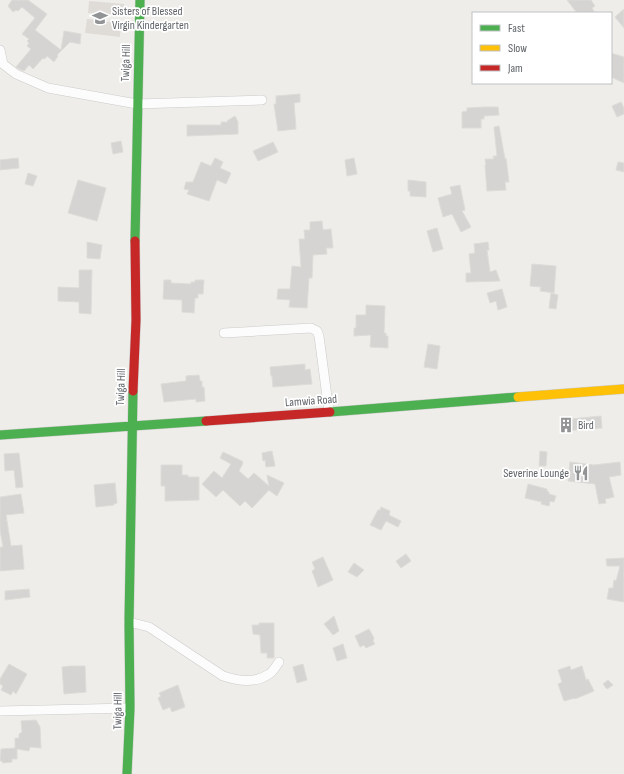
<svg xmlns="http://www.w3.org/2000/svg" width="624" height="774" font-family="'Sofia Sans Condensed',sans-serif">
	<rect width="100%" height="100%" fill="#efede9"/>
	<path fill="#dfdcd8" d="M89 1 124 4 123 16 103 14 102 21 121 23 120 37 85 33 87 19 98 20 99 14 88 13Z"/>
	<path fill="#d6d4d2" stroke="#dedcd8" d="M12 0H28L47 14 35 30 61 50 64 31 81 34 80 44 70 42 57 55 58 56 54 62 47 56 45 59 43 58 33 69 29 65 24 71 19 69 16 67 31 49 27 46 29 43 27 41 29 39 22 34 35 18 22 7 18 11 16 10 13 12 8 6Z
		M567 0H591L595 6 592 8 595 13H577Z
		M624 9V28L615 17Z
		M611 53 624 57V83L611 77Z
		M300 94V102L294 103 296 129 278 131 274 104H276V96Z
		M621 102 624 108V114L617 117 612 106Z
		M484 107H498L499 115 484 116V119H481V128H462V112L467 111V108Z
		M235 116 238 122V134L187 136V125H221V122H228L227 121Z
		M499 126 505 159 506 158 509 182H505L506 190 487 191 485 165H486L485 159H494L493 156H497L494 127Z
		M121 141 123 152 113 154 111 143Z
		M273 142 278 152 258 161 253 151Z
		M18 158 19 168 0 170V160Z
		M215 158 223 162 220 168 231 173 226 184 217 180 209 201 187 194 189 190 184 189 186 182H193L201 162 211 166Z
		M354 158 357 174 347 176 345 160Z
		M618 162 624 163V172L616 170Z
		M28 173 37 176 33 186 25 184Z
		M78 180 106 188 97 221 68 213Z
		M408 180 426 182V197L410 196V191H408Z
		M460 185 465 210 462 211 471 227 461 232 452 214 443 217 438 198 452 194 450 187Z
		M322 221 323 230 331 229 333 248H326L327 254 313 255 312 278H309L307 308 289 307 290 300 277 299 278 289H290L292 266 301 267 299 239H305L304 230H310V222Z
		M437 228 443 249 433 252 427 231Z
		M87 242 102 245 100 259 87 258Z
		M488 242 489 250H487L490 272 496 270 500 281 466 282V273H471L469 254 475 253 474 244Z
		M532 264 556 266 554 293 540 291 541 287 530 286Z
		M79 270H92L91 314 79 313V302L58 301V287L79 288Z
		M164 280H171V283L191 284V282H195V280H204L203 294H198V298H195L194 313 182 312V300L163 299Z
		M502 289 507 307 498 310 496 301 490 303 487 293Z
		M551 293 558 295 556 309 549 308Z
		M366 305 385 306 384 333H386V336H388V348L370 347 371 335 354 336V328H356V315H366Z
		M428 344 440 346 437 369 424 367Z
		M305 364V370L310 369 312 384 273 387 272 376H271L270 367Z
		M199 375 200 381H202V387H204L205 401 196 402V399L164 402 161 384 186 381V376Z
		M601 416 602 428 563 431 561 420Z
		M272 451 275 466 266 467 265 460 263 461 262 453Z
		M540 451 547 452 546 466H539Z
		M223 452 242 461 243 463 239 471 248 479 254 473 269 486 267 475 284 483 277 496 270 491 269 490 252 508 245 501 240 506 223 490 216 497 202 484 214 471 222 478 231 464 220 458Z
		M19 453 23 487 16 488 14 470 5 471 4 454Z
		M570 462 594 465 620 462 621 475 609 477 614 497 605 499 606 503 599 504 595 484 568 481Z
		M161 465H182V475H188V477H199V500L165 501V486H161Z
		M115 483 117 503 114 504V505L96 507 94 485Z
		M528 484 547 489V491L549 492V494L556 496 554 502 550 501 549 506 541 504 542 502 525 498Z
		M21 494 24 513 6 515 11 546 22 545 24 569 0 571V547H3L0 530V497Z
		M381 507 390 511 389 515 401 521 398 527 386 521 381 530 370 525 378 510H380Z
		M406 554 411 561 401 568 396 561Z
		M323 557 333 580 318 587 312 571 315 569 312 562Z
		M624 558V602L607 599 609 588H613L614 580 616 581 620 566H607L606 559Z
		M354 563 364 570 357 577 348 572Z
		M29 589 30 597 5 600V591Z
		M334 616 339 631 333 635 324 624Z
		M259 623H274V658H267V653H261L260 635 253 634 252 625H259Z
		M369 629 374 638 373 641 375 644 366 648 364 645 360 647 355 636Z
		M343 644 347 658 337 661 333 648Z
		M9 664 27 674 16 694 13 691 11 695 1 690 3 686 0 684V679Z
		M303 664 307 680 297 683 293 667Z
		M71 666H85L86 692 64 694 62 667Z
		M570 666 571 670 582 666 586 680 588 679 594 691 575 699V698L564 701 558 684 562 682 558 670Z
		M608 680 613 685 607 689 603 684Z
		M178 685 185 707 172 712 170 707 163 710 158 698 161 696 159 693Z
		M36 720 40 727 41 748 30 747 29 751 17 749V759H12V762L3 763 2 761H0L1 749 15 748V738H19V734L22 732 21 721Z"/>
	<g fill="none" stroke-linecap="round" stroke-linejoin="round">
		<defs>
			<path id="street" d="M0 50 3 64 16 74 48 88 137 104 262 100
				M224 333 311 328 317 331 319 336 329 412
				M129 622 149 627 223 676C238 681 255 684 269 674 273 672 276 666 279 662
				M0 711 130 708"/>
			<path id="fast" d="M135 241 140 0
				M330 412 518 397
				M0 435 206 421
				M127 774 130 708 129 622 133 391"/>
			<path id="slow" d="M518 397 624 389"/>
			<path id="jam" d="M133 391 136 320 135 241
				M206 421 330 412"/>
		</defs>
		<use href="#street" stroke="#cbcbca" stroke-width="10"/>
		<use href="#fast" stroke="#cacaca" stroke-width="10"/>
		<use href="#slow" stroke="#cacaca" stroke-width="10"/>
		<use href="#jam" stroke="#cacaca" stroke-width="10"/>
		<use href="#street" stroke="#fdfcfc" stroke-width="9"/>
		<use href="#fast" stroke="#4caf50" stroke-width="9"/>
		<use href="#slow" stroke="#ffc107" stroke-width="9"/>
		<use href="#jam" stroke="#c62828" stroke-width="9"/>
	</g>
	<defs>
		<symbol id="school-bare" viewBox="-9 -9 18 18"><path d="M0-5L7-2L0 1L-7-2ZM-4 1L0 2.5L4 1V4Q0 6-4 4Z" fill="#919395" stroke="#fff" stroke-width="2.5" paint-order="stroke"/></symbol>
		<symbol id="building-bare" viewBox="-9 -9 18 18"><path d="M-4-6H4V6H1V3H-1V6H-4ZM-2.5-4.3h1.7v1.8h-1.7ZM.8-4.3h1.7v1.8H.8ZM-2.5-1h1.7V.8h-1.7ZM.8-1h1.7V.8H.8Z" fill="#919395" stroke="#fff" stroke-width="2.5" paint-order="stroke"/></symbol>
		<symbol id="restaurant-bare" viewBox="-9 -9 18 18"><path d="M-5-6h1v4h1v-4h1v4h1v-4h1v5L-1.5 .5V6h-2V.5L-5-1ZM5-6V6H3V1.5H1.5Q1.5-4 5-6Z" fill="#919395" stroke="#fff" stroke-width="2.5" paint-order="stroke"/></symbol>
	</defs>
	<g fill-rule="evenodd">
		<use href="#school-bare" x="89" y="7" width="22" height="22"/>
		<use href="#building-bare" x="555" y="414" width="22" height="22"/>
		<use href="#restaurant-bare" x="570" y="462" width="22" height="22"/>
	</g>
	<g text-anchor="middle" dominant-baseline="central" stroke-width="3.5" stroke-linejoin="round" paint-order="stroke">
		<g font-size="12" fill="#5f6368" stroke="#fff" text-anchor="start">
			<text x="112" y="11">Sisters of Blessed<tspan x="112" dy="14">Virgin Kindergarten</tspan></text>
			<text x="578" y="425">Bird</text>
			<text x="569" y="473" text-anchor="end">Severine Lounge</text>
		</g>
		<g font-size="12" fill="#5f6368" stroke="#fff">
			<text transform="translate(126 63) rotate(-88)">Twiga Hill</text>
			<text transform="translate(121 387) rotate(-88)">Twiga Hill</text>
			<text transform="translate(311 401) rotate(-4)">Lamwia Road</text>
			<text transform="translate(118 711) rotate(-89)">Twiga Hill</text>
		</g>
	</g>
	<rect x="472" y="12" width="140" height="72" fill="#ffffff" stroke="#bfc1c3"/>
	<rect x="480" y="25" width="20" height="6" fill="#4caf50" stroke="#bfc1c3"/>
	<text x="508" y="32" font-size="12" fill="#5f6368">Fast</text>
	<rect x="480" y="45" width="20" height="6" fill="#ffc107" stroke="#bfc1c3"/>
	<text x="508" y="52" font-size="12" fill="#5f6368">Slow</text>
	<rect x="480" y="65" width="20" height="6" fill="#c62828" stroke="#bfc1c3"/>
	<text x="508" y="72" font-size="12" fill="#5f6368">Jam</text>
</svg>
